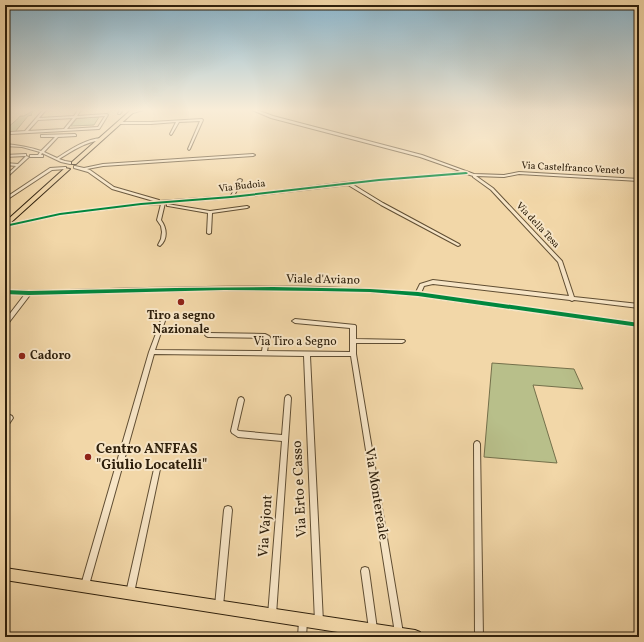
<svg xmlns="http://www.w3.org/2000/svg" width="644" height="642" font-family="Vollkorn,serif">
	<rect width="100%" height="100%" fill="#f2d7a8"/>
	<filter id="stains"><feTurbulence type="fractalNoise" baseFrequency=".005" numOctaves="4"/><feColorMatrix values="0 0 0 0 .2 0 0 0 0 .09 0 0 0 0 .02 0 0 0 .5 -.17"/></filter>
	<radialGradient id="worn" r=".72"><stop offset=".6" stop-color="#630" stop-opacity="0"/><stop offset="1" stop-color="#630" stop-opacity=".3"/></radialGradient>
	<path fill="#b8bf8a" stroke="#74704b" d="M34 110 31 114 32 115 28 116 15 132H5C7 126 16 122 20 116H24Z
		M99 117 94 125 71 126 77 118Z
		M492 363 574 369 583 389 533 385 557 463 484 457Z"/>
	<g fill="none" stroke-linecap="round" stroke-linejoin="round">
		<defs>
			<path id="street" d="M43 110H46L39 118 74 116 78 110H81L77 116 107 114 108 115 100 128 99 129 11 134 10 133 11 132 25 131ZM105 116 98 127 67 129 76 118ZM73 118 64 129 28 131 38 120Z
				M120 110H123L120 114H118Z
				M137 110H143L130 114 129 113Z
				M252 110H257L273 116 422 155 474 174 504 175 519 172 639 179V181L519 174 504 177 476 176 493 188 562 261 574 297 639 304V308L574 300 572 301 570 300 433 284 424 286 421 293 639 323V327L418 296 370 292 321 291 224 290 30 295 7 325 5 326V320L25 294H5V290L29 291C126 289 223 285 320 287 352 288 384 290 416 292L420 284 433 280 569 296 558 262 491 190 473 177V176L467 174 379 181 352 184 383 203 459 244 460 245 458 246 381 205 348 185 232 198 165 203 161 220C167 228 168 239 160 246L158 245 161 239 162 232 161 226 157 220 161 204 141 205 60 215 5 227V225L60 213 157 202 112 189 88 172 74 168V166H75L84 168 103 164 253 154 255 155 253 156 103 166 87 169 90 170 114 187 159 200V201L231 196 238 180 240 179 242 180 234 196 348 182 463 172 420 157 271 118Z
				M202 119 203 120 190 149 189 150 188 149 200 121 179 122 172 134 171 135 170 134 176 122 151 124H120L119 123 120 122H151Z
				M75 134 76 135V136L58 137 44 152 57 158C71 149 85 139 102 138V140C85 142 74 150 59 159L65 161 71 162V164H70L61 162 42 153 41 155H43V157H30V155H38L40 152 22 147 5 146V144C18 145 29 147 41 151L55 137H41V135Z
				M26 154V156H25L5 157V155Z
				M26 156 29 157 5 179V176L16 166 5 165V163L18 164Z
				M65 167H66V169L52 170 5 201V198L50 168Z
				M167 204 210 211 247 206 249 207 247 208 212 213 211 233 209 234 207 233 208 213 168 206H167Z
				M165 313 167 315 155 350 262 351 264 338 208 337 206 336 205 335 206 334 208 333 265 334 269 336 270 337 267 351 350 352V328L295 323 292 321 295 319 355 325 356 326V339L404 340 405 341 404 342 402 343H356V354L403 633 402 636 400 637 396 636 395 633 351 356H310L323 622 322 625 319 626 316 625 315 622 304 356 154 354 89 585 88 588 85 589 82 588 81 585 149 352 163 315Z
				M288 395 290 396 291 398 276 615 275 618 272 619 269 618 268 615 282 441 238 437 232 433 231 431 238 400 239 398 241 397 243 398 244 400 237 430 239 431 282 435 285 398 286 396Z
				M10 415 12 416 13 418 7 427 5 428C5 423 4 417 10 415Z
				M477 441 479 442 480 444 483 637H475L474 444 475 442Z
				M157 466 159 467 160 469 134 593 133 596 130 597 127 596 126 593 154 469 155 467Z
				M228 506 231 507 232 510 223 606 222 609 219 610 216 609 215 606 224 510 225 507Z
				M365 567 368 568 369 571 377 629 376 632 373 633 370 632 369 629 361 571 362 568Z
				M303 617 306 618 307 621 306 637H298L299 621 300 618Z"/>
			<path id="primary" d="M131 110H136L76 164H72V162Z
				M65 168 70 169 7 226 5 227V222Z
				M5 568 415 630 420 632 422 637H370L5 580Z"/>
		</defs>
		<use href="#street" stroke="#604e33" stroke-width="2"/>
		<use href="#primary" stroke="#2f200c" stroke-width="2"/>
		<use href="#street" fill="#f7e5c6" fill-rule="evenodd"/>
		<use href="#primary" fill="#f2d7a8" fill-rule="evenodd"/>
		<defs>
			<path id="cycleway" d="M466 172 468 173 467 174 379 181 231 198 141 205 60 215 5 227V225L60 213 141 203 231 196 379 179Z
				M273 287 370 289 418 292 639 323V327L418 296 370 292 321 291 224 290 29 295 5 294V290L29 291 175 288Z"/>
		</defs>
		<use href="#cycleway" stroke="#f7e5c6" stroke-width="3"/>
		<use href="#cycleway" fill="#00873e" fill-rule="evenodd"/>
	</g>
	<linearGradient id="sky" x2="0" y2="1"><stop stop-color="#89b6cf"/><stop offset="0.55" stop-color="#f9edd8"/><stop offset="1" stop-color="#f9edd8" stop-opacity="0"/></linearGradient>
	<rect width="644" height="200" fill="url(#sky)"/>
	<g fill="#8f2418" stroke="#f7e5c6" stroke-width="1.5">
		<circle cx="181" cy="302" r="4"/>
		<circle cx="22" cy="356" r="4"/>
		<circle cx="88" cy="457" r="4"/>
	</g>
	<g text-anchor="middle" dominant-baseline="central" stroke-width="4" stroke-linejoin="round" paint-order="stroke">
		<g font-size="10" fill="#2f200c" stroke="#f7e5c6">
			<text transform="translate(573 168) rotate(3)">Via Castelfranco Veneto</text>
			<text transform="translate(242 186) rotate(-7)">Via Budoia</text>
			<text transform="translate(538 225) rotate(47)">Via della Tesa</text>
		</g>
		<g font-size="12" fill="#2f200c" stroke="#f7e5c6">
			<text transform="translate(323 280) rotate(1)">Viale d'Aviano</text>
			<text x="295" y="342">Via Tiro a Segno</text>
		</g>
		<g font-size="12" font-weight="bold" fill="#2f200c" stroke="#f7e5c6">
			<text x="181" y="316">Tiro a segno<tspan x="181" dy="14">Nazionale</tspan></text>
			<text x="30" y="356" text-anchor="start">Cadoro</text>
		</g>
		<g font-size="14" font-weight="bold" fill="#2f200c" stroke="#f7e5c6" text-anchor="start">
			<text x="96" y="449">Centro ANFFAS<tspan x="96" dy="16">"Giulio Locatelli"</tspan></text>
		</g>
		<g font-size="14" fill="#2f200c" stroke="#f7e5c6">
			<text transform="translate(300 489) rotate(-93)">Via Erto e Casso</text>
			<text transform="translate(376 494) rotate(81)">Via Montereale</text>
			<text transform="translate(266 526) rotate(-86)">Via Vajont</text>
		</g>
	</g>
	<rect width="644" height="642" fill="none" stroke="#f2d7a8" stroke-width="20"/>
	<rect x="6" y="6" width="632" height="630" fill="none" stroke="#2f200c" stroke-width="2"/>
	<rect x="10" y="10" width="624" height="622" fill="none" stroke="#2f200c"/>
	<rect width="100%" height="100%" filter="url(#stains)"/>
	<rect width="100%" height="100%" fill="url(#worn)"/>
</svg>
